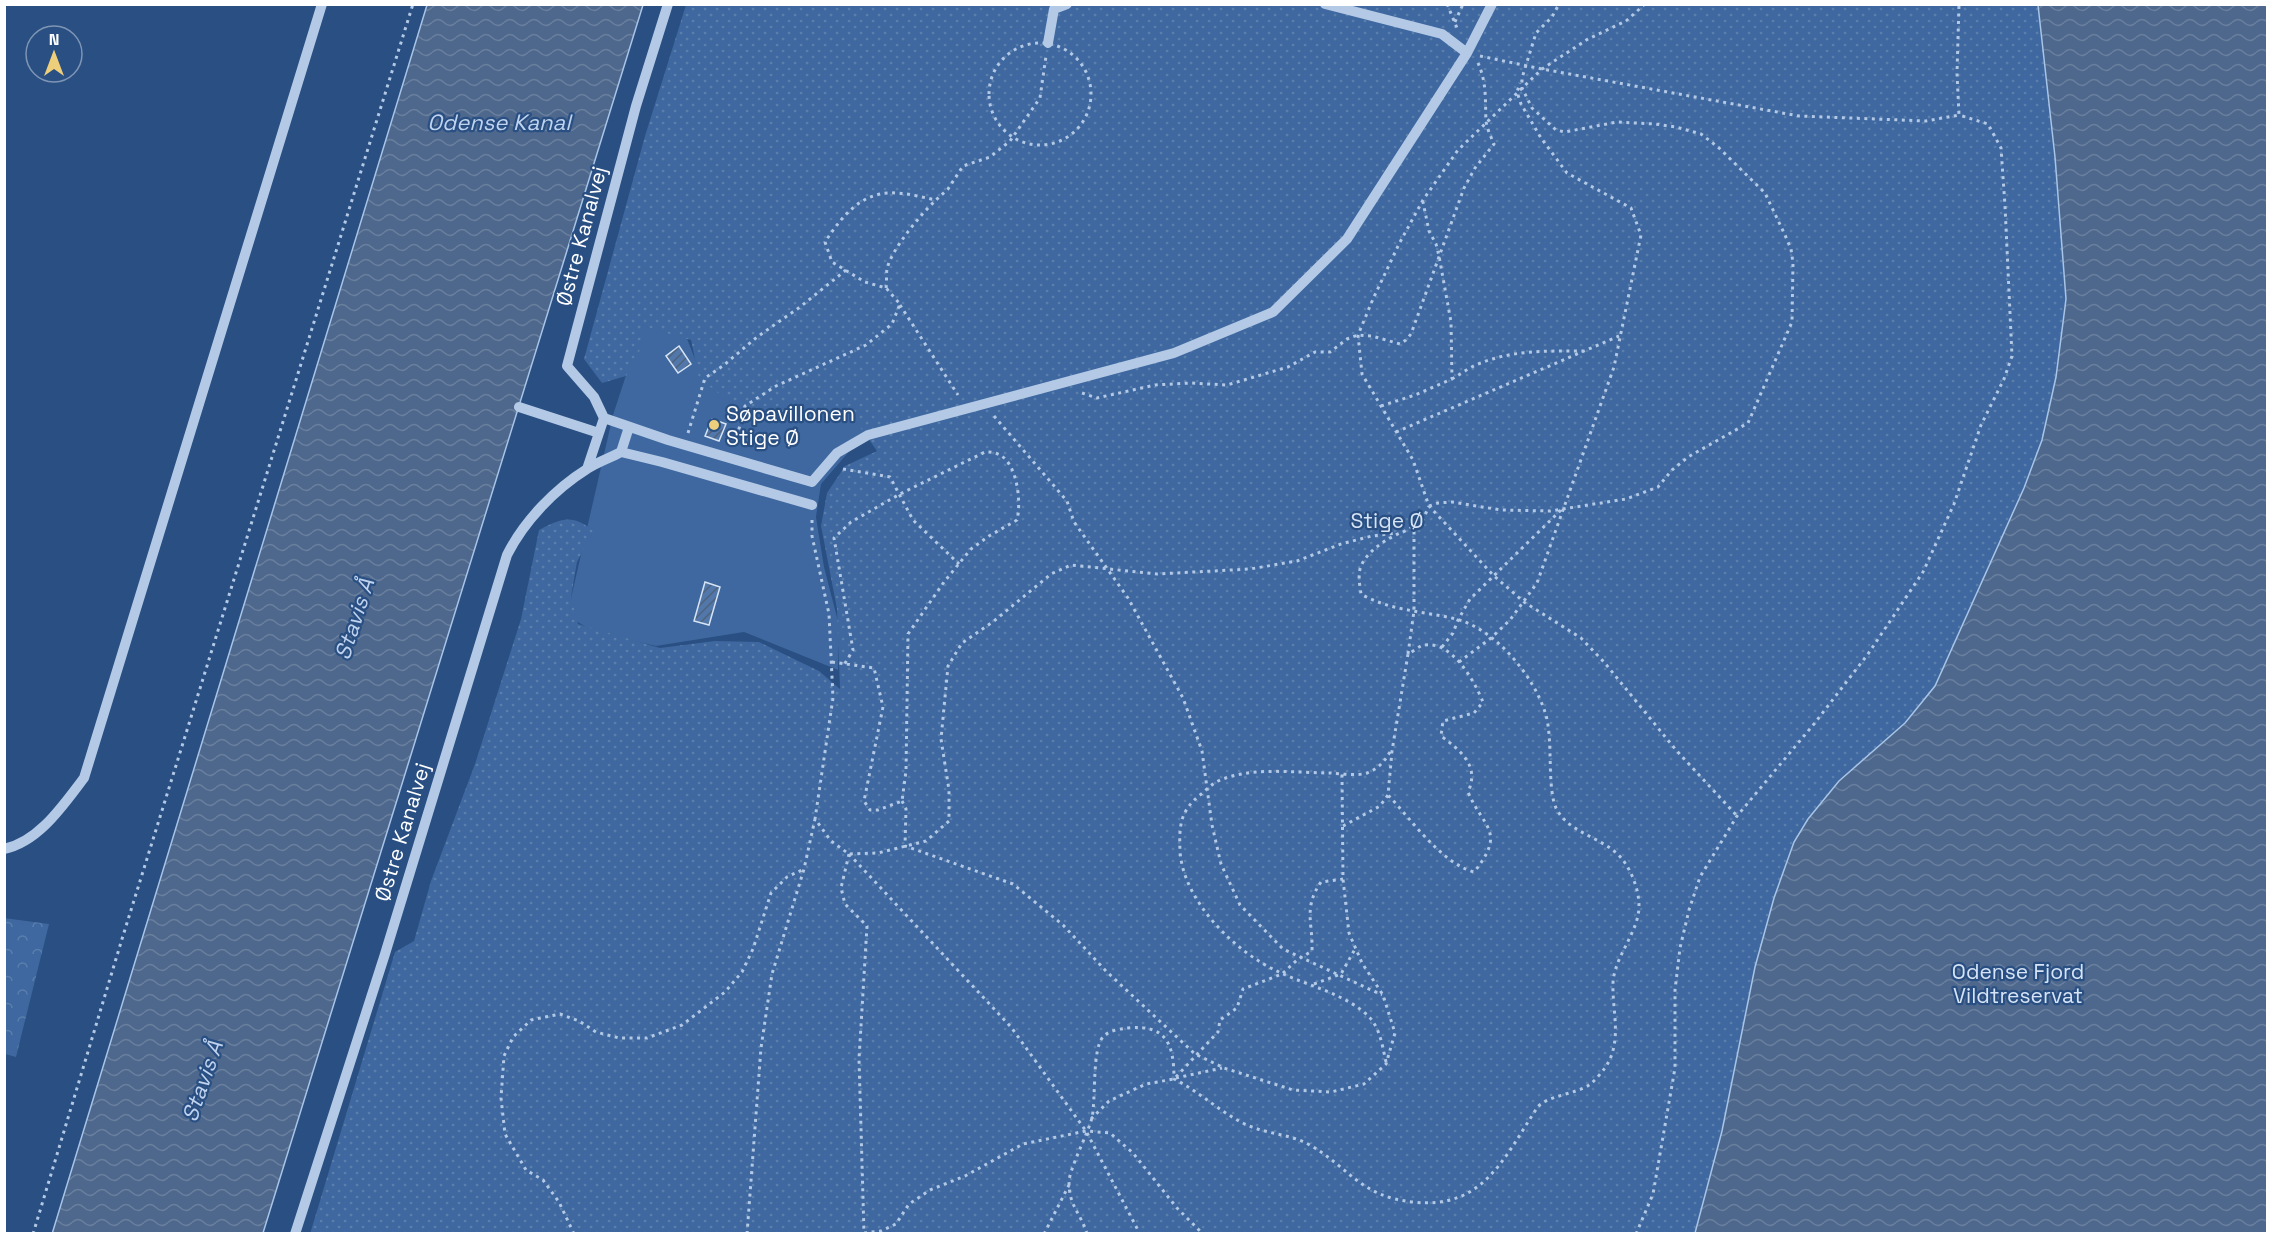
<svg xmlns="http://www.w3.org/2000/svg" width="2272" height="1238" font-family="'Space Grotesk',sans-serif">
	<defs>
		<pattern id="forest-crowns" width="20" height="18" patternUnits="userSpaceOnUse" patternTransform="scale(1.5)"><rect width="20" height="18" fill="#3e689f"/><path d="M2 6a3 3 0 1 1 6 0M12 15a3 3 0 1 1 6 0" fill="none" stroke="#5b7fad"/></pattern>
		<pattern id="park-dots" width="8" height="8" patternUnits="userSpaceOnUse" patternTransform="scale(1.5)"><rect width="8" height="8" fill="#3e689f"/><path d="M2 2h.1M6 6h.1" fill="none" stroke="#5b7fad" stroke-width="1.8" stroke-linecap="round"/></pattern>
		<pattern id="water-waves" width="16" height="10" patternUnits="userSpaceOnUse" patternTransform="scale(1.5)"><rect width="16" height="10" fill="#4e688d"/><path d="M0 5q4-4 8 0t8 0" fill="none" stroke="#697f9e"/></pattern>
		<pattern id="building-hatch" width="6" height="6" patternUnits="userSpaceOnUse" patternTransform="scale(1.5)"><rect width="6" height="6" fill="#5278ab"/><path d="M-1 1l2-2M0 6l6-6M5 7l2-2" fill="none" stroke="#4f627c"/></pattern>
	</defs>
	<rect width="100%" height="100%" fill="#294f83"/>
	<path fill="#3e689f" d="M642 326 686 336 700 372 852 406 871 430 853 447 821 484 816 517 824 567 839 625 838 670 744 632 656 646 595 632 574 620 571 598 613 415Z"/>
	<path fill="url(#forest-crowns)" d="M4 918 49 924 16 1057 5 1054Z"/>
	<path fill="url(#park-dots)" d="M2038 4 2041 24 2267 5V1233L1891 736 1839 781 1808 819 1794 842 1774 898 1755 967 1722 1131 1695 1233 310 1234 395 952 414 941 431 881 475 764 521 619 539 530C560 519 573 513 593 531L577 562 571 597 578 624 660 648 715 641 759 642 819 671 840 689 837 609 821 526 827 493 845 466 877 451 849 411 805 417 756 408 727 400 699 378 691 340 645 327 638 357 626 376 602 383 584 359 645 136 686 5Z"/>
	<path fill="url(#water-waves)" stroke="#a8c4e7" stroke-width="1.5" d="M427 5H643L263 1233 52 1234Z
		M2038 5H2267V1233H1695L1722 1131 1755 967 1774 898 1794 842 1808 819 1839 781 1905 723 1935 686 2024 488 2042 440 2056 377 2066 299 2055 157Z"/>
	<path fill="url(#building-hatch)" stroke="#d6e4f5" stroke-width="1.5" d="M679 346 691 364 678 373 666 356Z
		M712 419 726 424 719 441 705 436Z
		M705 582 720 587 709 625 694 621Z"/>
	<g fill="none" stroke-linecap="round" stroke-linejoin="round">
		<path stroke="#b3c9e6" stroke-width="3" stroke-dasharray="3 4.5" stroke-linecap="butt" d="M1447 4 1457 28
			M1645 4 1626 21 1588 39 1542 69 1458 150 1423 200 1399 244 1373 299 1358 335 1362 374 1413 460 1429 506 1493 575 1524 602 1581 638 1604 662 1676 750 1737 816
			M1455 22 1463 4
			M989 94a51 51 0 1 1 102 0a51 51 0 1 1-102 0Z
			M1480 56 1542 69 1799 116 1926 121 1959 115
			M886 288C887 282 886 275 887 269 891 250 921 214 935 201
			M900 305 958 395
			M1452 379C1461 374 1471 366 1481 363 1513 350 1548 351 1583 351
			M1082 393 1097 398 1155 385 1190 383 1227 385 1288 367 1315 352H1330L1347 339 1358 335 1372 336 1400 344 1406 340 1411 334 1464 188 1475 168 1494 144C1491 137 1487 129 1486 121 1485 100 1487 83 1478 63
			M1381 406 1415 395 1452 379 1451 322 1439 256 1436 244 1429 231 1423 202
			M994 416 1067 501 1074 522 1128 598 1183 698 1202 751 1212 825 1221 864 1240 905 1283 949 1382 995
			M1396 432 1619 336
			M688 433 705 378 724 365 757 337 800 307 846 270
			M735 444 745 406 776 386 866 345 892 324 900 304 886 288 865 282 832 262 825 242C840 219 859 194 889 193 904 192 921 197 936 200L948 189 963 166 990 157 1010 141 1040 98 1046 56
			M843 469 890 477 913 520 959 564
			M1429 506 1438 503 1452 502 1501 510 1550 511 1626 499 1658 487 1672 470 1688 457 1748 423 1792 322 1793 263 1791 249 1785 235 1765 193 1719 148 1701 134 1676 127 1655 124 1617 122 1565 132 1556 130 1532 108 1522 88V78L1536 33 1552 17 1559 4
			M812 520V536L829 614 833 698 815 819 831 841 849 854 878 853 926 841 949 821V790L941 739 948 666 962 643 994 621 1051 574 1071 565 1157 574 1250 569 1297 561 1341 544 1372 536 1396 533
			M1403 532 1422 522 1429 506
			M1442 647 1453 633 1458 620 1470 599 1561 510
			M1408 654 1414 611V527
			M832 662 874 668 883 707 864 801 870 810H878L902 801 906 771 908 634 944 582 971 549 989 536 1017 520C1021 504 1018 473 1006 460 1000 453 993 452 985 452L900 494 851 522 834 538 853 650 844 665
			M1459 662 1491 638 1510 620 1537 583 1614 367 1641 235 1631 208 1567 173 1541 138 1521 104 1517 92 1520 83
			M902 801 906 809 905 846 1013 884 1063 925 1106 971 1195 1054 1224 1068 1293 1090 1331 1092 1364 1084 1386 1064 1395 1033 1383 995 1362 963 1349 933 1343 879 1342 774
			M1343 826 1380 806 1388 795 1392 751 1408 654C1412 652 1417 648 1421 646 1450 637 1474 680 1483 702L1474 713 1443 721 1441 736C1461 751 1480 766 1468 792 1483 828 1507 831 1474 872 1441 863 1411 819 1388 795
			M849 854 841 888 845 904 867 926 859 1059 864 1233 881 1231 896 1224 909 1204 930 1190 965 1176 1023 1144 1086 1131 1110 1133 1133 1153 1177 1208 1203 1234
			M849 854 1011 1027 1086 1131 1140 1234
			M1314 984 1341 974 1355 949
			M1386 1062C1382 1045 1380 1025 1365 1013 1340 992 1308 986 1279 972 1236 953 1183 901 1180 851 1179 826 1180 811 1200 795 1206 790 1212 784 1218 781 1252 766 1295 773 1331 773 1342 774 1357 776 1367 773 1378 769 1384 762 1390 752
			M1176 1078 1222 1068
			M1091 1119 1109 1101 1146 1084 1174 1079 1218 1032 1220 1020 1237 1008 1243 989 1282 974 1297 960 1312 951C1313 923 1303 908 1321 882L1343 879
			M33 1234 122 939 413 4
			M574 1234 559 1202 543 1180 526 1170 505 1134 501 1098 504 1056 513 1037 531 1020 560 1014 579 1021 596 1032 619 1038H647L682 1025 725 992 742 972 753 949 771 893 787 877 804 869
			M747 1234 761 1048 772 974 804 869 815 819
			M1044 1234 1069 1185
			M1087 1234C1081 1213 1069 1207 1069 1182 1069 1170 1088 1133 1092 1118 1096 1098 1092 1049 1103 1037 1109 1030 1120 1029 1128 1028 1167 1024 1174 1045 1174 1079 1200 1092 1221 1113 1247 1125 1267 1134 1289 1134 1308 1144 1348 1166 1360 1197 1413 1202 1483 1210 1504 1158 1537 1108 1545 1096 1576 1094 1589 1085 1595 1081 1601 1073 1605 1068 1623 1041 1612 1012 1613 983 1614 957 1639 932 1639 906 1639 891 1633 875 1625 863 1609 838 1572 836 1557 810 1546 790 1554 738 1545 712 1533 675 1495 629 1456 619 1424 611 1390 611 1361 594 1360 586 1358 578 1360 569 1365 552 1387 538 1403 532
			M1636 1234 1653 1194 1675 1068V990L1680 948 1689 910 1700 877 1737 816 1814 724 1868 654 1923 572 1954 504 1981 425 2004 379 2012 356 2005 206 2001 148 1988 124 1959 115 1957 73 1959 4"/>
		<path stroke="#b3c9e6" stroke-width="10" d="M1325 4 1442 34 1467 53
			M1048 43 1054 9 1067 4
			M519 407 599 433
			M604 418 668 440 812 482 837 453 868 435 1174 353 1273 312 1347 239 1467 53 1492 4
			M621 452 662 462 812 505
			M587 469 604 418 594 397 567 366 636 106 668 4
			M4 849C39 842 64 804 84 778L322 4
			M295 1234 385 954 507 555C524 521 555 489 587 469 597 462 610 458 621 452L629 427"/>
	</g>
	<circle fill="#edce7a" stroke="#294f83" stroke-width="2" cx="714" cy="425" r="6"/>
	<g text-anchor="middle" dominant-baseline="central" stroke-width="4.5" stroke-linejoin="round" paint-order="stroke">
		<g font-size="21" fill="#fff" stroke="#294f83">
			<text transform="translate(581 236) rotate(-75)">Østre Kanalvej</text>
			<text transform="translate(402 832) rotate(-73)">Østre Kanalvej</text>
		</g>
		<g font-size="21" fill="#fff" stroke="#294f83" text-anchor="start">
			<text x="726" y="413">Søpavillonen<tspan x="726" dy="24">Stige Ø</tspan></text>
		</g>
		<g font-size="21" fill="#d6e4f5" stroke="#294f83">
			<text x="1387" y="520">Stige Ø</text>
			<text x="2018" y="971">Odense Fjord<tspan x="2018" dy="24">Vildtreservat</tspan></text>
		</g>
		<g font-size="22" font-style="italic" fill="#bfd3ee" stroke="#294f83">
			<text x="499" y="122">Odense Kanal</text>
			<text transform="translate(354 619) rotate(-72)">Stavis Å</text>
			<text transform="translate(202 1081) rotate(-71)">Stavis Å</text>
		</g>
	</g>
	<rect width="2272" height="1238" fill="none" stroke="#ffffff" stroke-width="12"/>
	<g transform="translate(54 54)"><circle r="28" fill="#294f83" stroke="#7f95b5" stroke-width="1.5"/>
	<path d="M0-4.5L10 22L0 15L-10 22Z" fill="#edce7a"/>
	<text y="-9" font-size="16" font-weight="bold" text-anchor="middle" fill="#ffffff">N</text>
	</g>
</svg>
